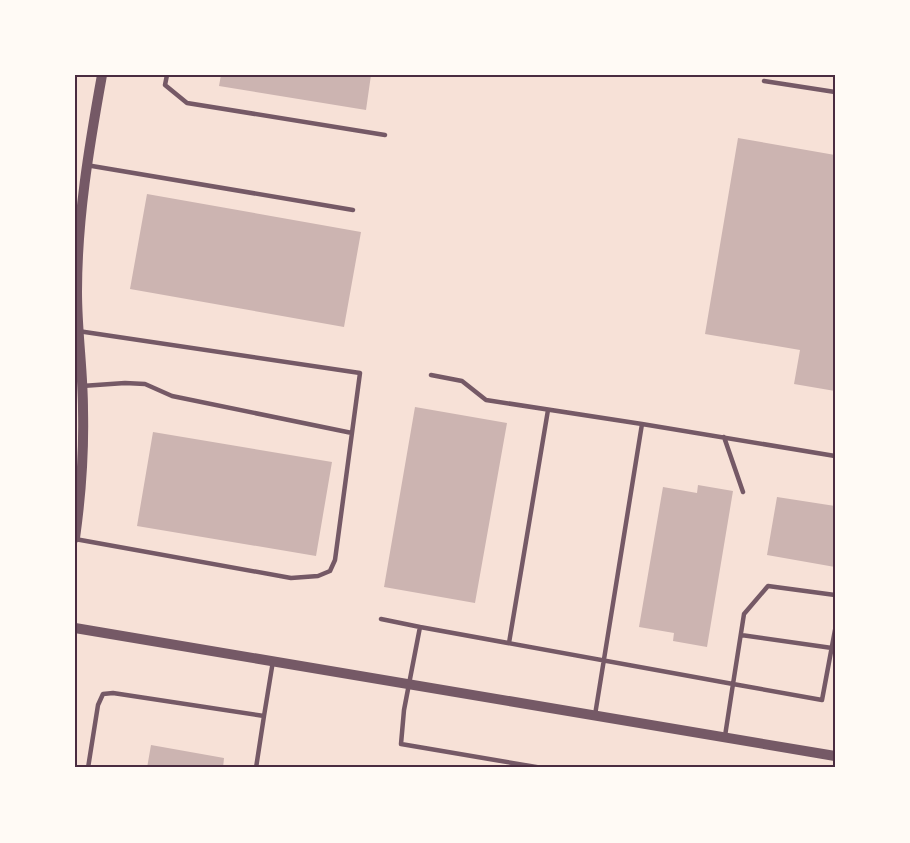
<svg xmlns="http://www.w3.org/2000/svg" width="910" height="843" font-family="Rubik,sans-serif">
	<rect width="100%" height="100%" fill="#f7e1d7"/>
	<path fill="#ccb4b1" d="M221 75H371L366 110 219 86Z
		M738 138 835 155V391L794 384 800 350 705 334Z
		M147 194 361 232 344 327 130 289Z
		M415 407 507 423 475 603 384 587Z
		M153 432 332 462 316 556 137 526Z
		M698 485 733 491 707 647 673 641 674 633 639 627 663 487 697 493Z
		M777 497 835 506V567L767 555Z
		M151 745 224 758 223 768H147Z"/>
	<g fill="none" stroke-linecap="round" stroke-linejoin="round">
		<path stroke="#755966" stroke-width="4.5" d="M167 75 165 85 187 103 385 135
			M764 81 835 92
			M86 165 353 210
			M431 375 462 381 486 400 642 424
			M82 386 125 383 145 384 172 396 352 433
			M724 437 743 492
			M75 539 291 578 318 576 330 571 335 560 360 373 78 331
			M835 595 768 586 744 614 733 684 822 700 835 630
			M381 619 420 627
			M741 635 832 648
			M509 643 548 410
			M595 715 642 424 835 456
			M88 768 98 705 103 694 113 693 264 716 273 661
			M256 768 264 716
			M542 768 401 744 404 710 420 627 733 684 725 736"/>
		<path stroke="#755966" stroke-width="10" d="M75 538C81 495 84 453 83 410 83 371 77 332 77 292 77 219 89 147 102 75
			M75 628 835 756"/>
	</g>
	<rect width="910" height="843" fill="none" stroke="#fffaf5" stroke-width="153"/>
	<rect x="76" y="76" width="758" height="690" fill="none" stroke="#4a2c40" stroke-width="2"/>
</svg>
